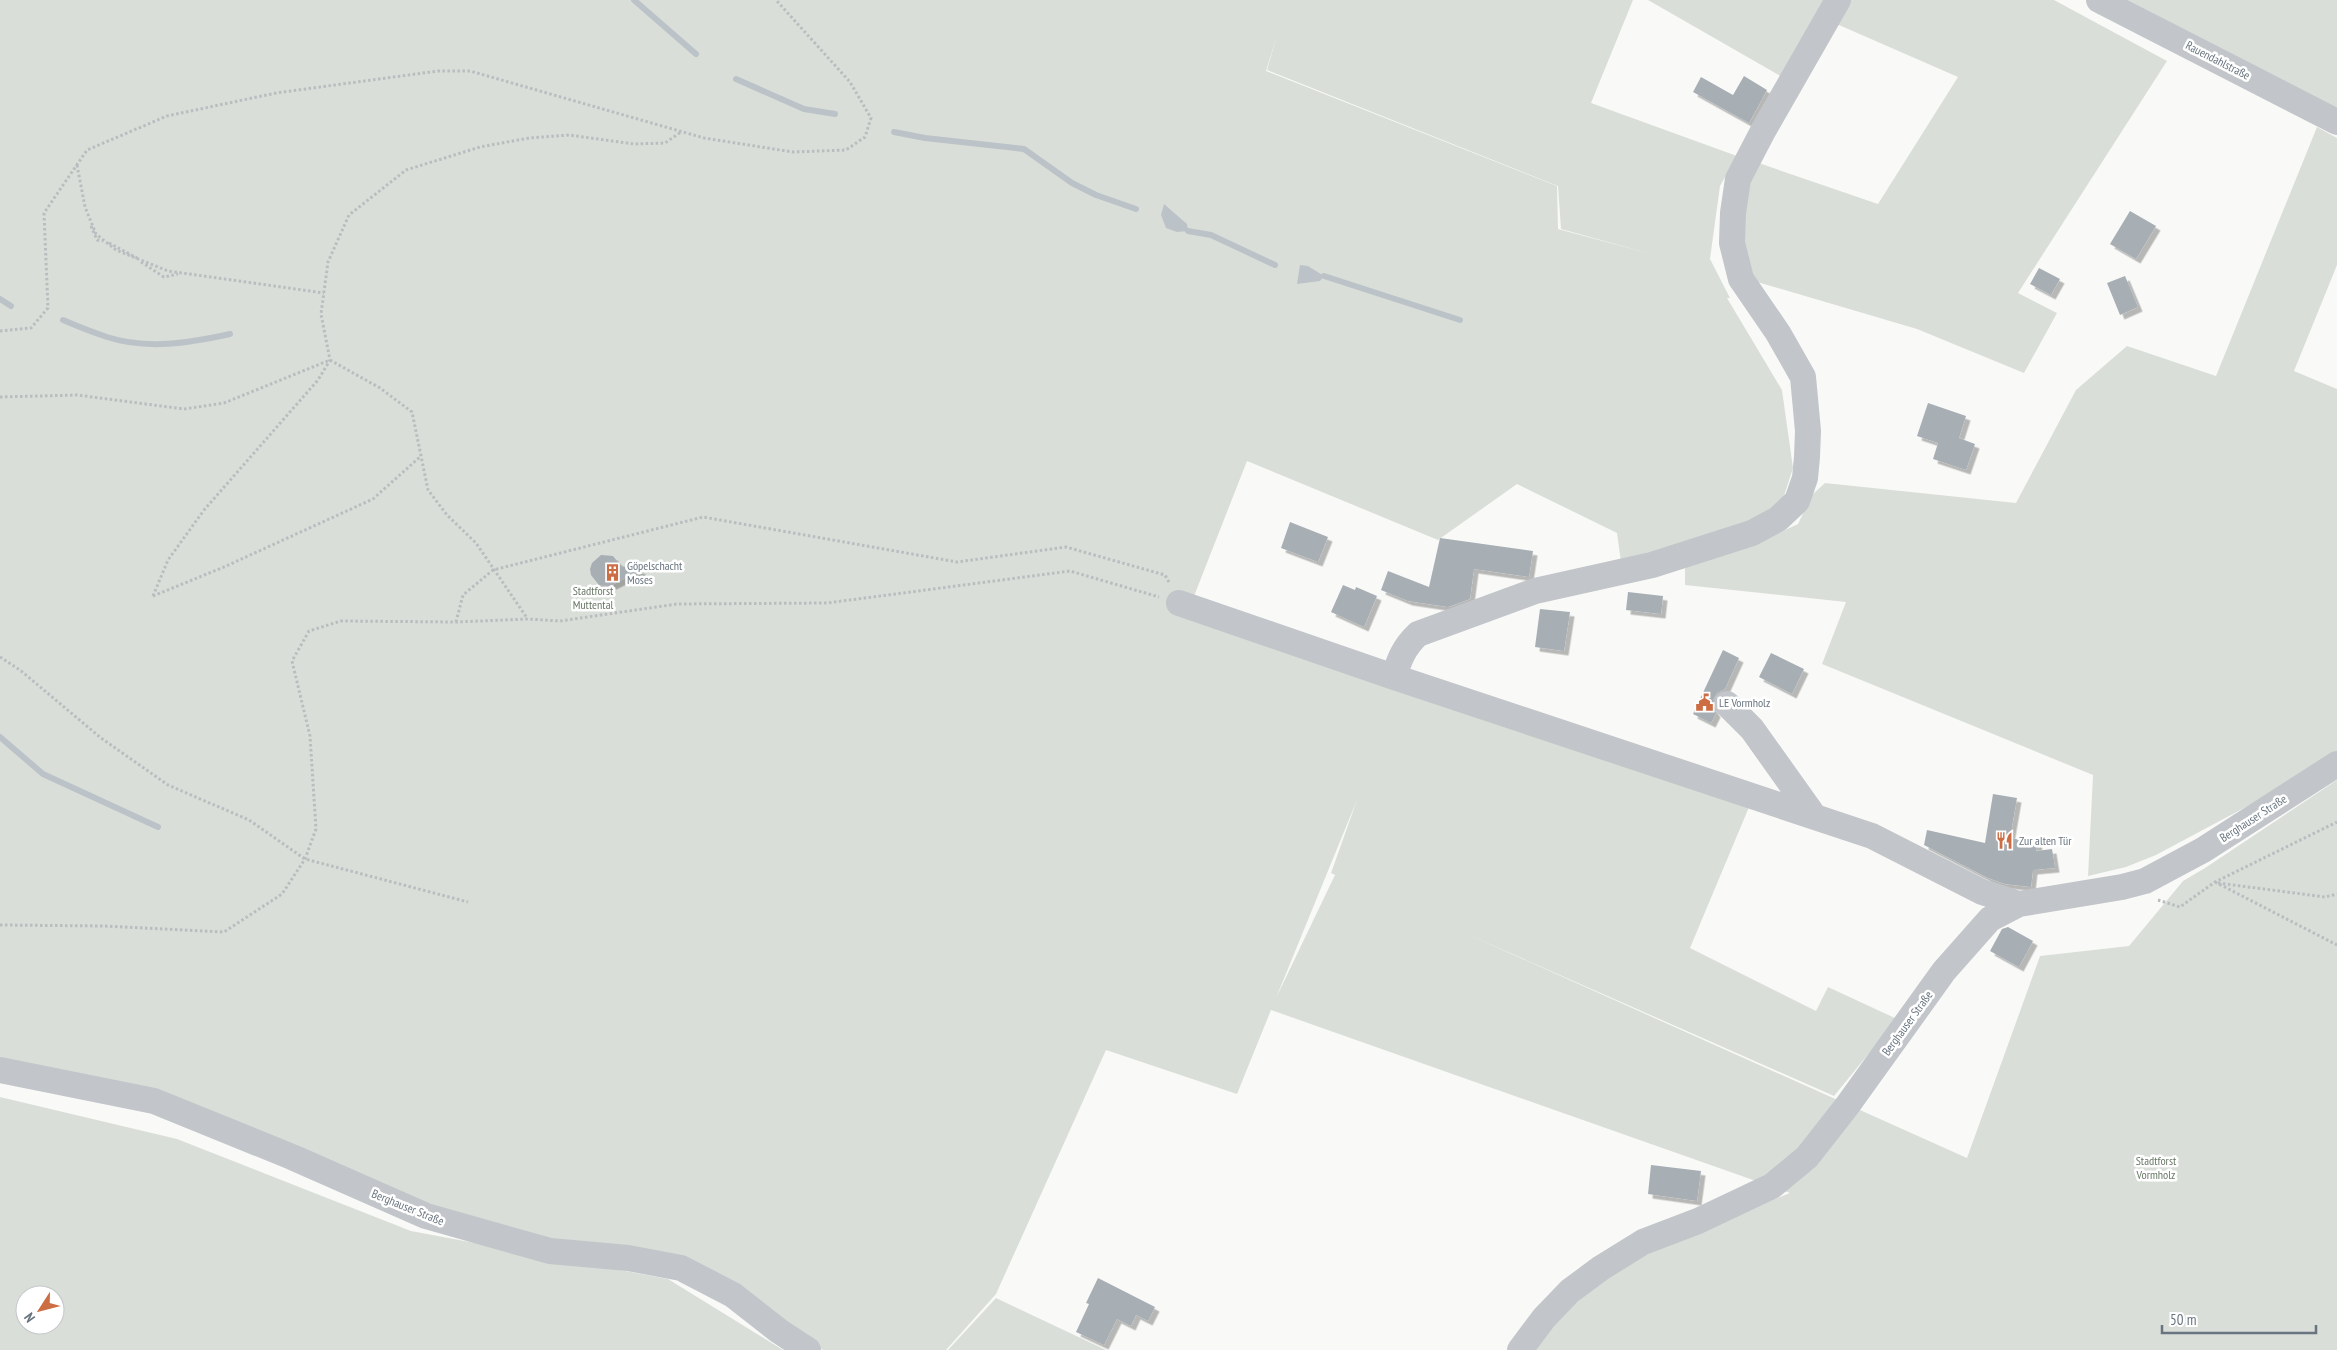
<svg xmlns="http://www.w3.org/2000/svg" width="2337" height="1350" font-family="'PT Sans Narrow',sans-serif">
	<defs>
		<filter id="shadow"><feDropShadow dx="4.5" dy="4.5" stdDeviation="0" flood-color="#0004"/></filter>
	</defs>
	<rect width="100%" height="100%" fill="#f9faf8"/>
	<path fill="#daded8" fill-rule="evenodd" d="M0 0H1633L1591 103 1737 156 1720 186 1710 259 1730 298H1727L1782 390 1793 468 1783 499 1759 519 1621 562 1617 533 1517 484 1438 540 1247 461 1187 614 1752 800 1690 948 1816 1011 1828 987 1897 1019 1834 1096 1467 934 1967 1158 2040 956 2129 946 2183 881 2205 868 2337 780V1350H1530L1601 1278 1619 1267 1733 1215 1790 1193 1271 1010 1237 1094 1106 1050 996 1294 946 1350H823L784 1326 683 1256 548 1244 0 1058ZM1277 35 1267 70 1558 186 1561 229 1651 254 1558 229 1557 186 1266 71ZM1357 800 1331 873 1335 875 1276 998Z
		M1648 0H1831L1789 81Z
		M1844 0H2054L2167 61 2018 293 2057 313 2024 373 1917 329 1747 279 1730 251 1750 160 1878 204 1958 77 1832 22Z
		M2127 0H2337V109Z
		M2317 127 2337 138V265L2294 371 2337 389V753L2274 792 2156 855 2126 867 2088 876 2093 775 1822 664 1846 602 1685 585V561L1759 542 1798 524 1812 495 1825 483 2016 503 2076 390 2127 346 2216 376Z
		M0 1097 177 1139 411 1231 668 1279 783 1350H0ZM25 1295H55V1325H25Z
		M996 1298 1106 1350H948Z"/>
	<path fill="#bbc3c8" d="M1164 204 1187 224 1188 231 1177 232 1166 228 1161 215Z
		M1300 265 1308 266 1324 276 1320 281 1297 284Z"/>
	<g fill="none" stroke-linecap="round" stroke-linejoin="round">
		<path stroke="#bbc3c8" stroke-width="6" d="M634 0 696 54
			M736 79 804 109 835 114
			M894 132 925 138 1024 149 1072 183 1096 195 1136 209
			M1188 231 1211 235 1275 265
			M1324 276 1460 320
			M0 299 11 306
			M63 320C77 326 92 332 107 337 147 350 189 343 230 334
			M0 737 43 774 158 827"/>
	</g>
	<path fill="#a7aeb4" filter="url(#shadow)" d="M1744 76 1767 90 1749 123 1693 92 1701 77 1733 95Z
		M2130 211 2156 226 2136 259 2110 244Z
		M2039 268 2060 279 2051 295 2030 284Z
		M2125 276 2138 307 2120 315 2107 283Z
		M1928 403 1966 416 1959 438 1975 444 1966 470 1933 459 1938 443 1917 436Z
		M1290 522 1328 537 1318 562 1281 548Z
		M1440 538 1533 551 1529 577 1474 569 1470 599 1448 607 1408 601 1381 590 1388 571 1429 587Z
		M601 555 613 556 621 566 642 570 610 586 599 585 591 575 590 569 592 563Z
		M1343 585 1355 590 1356 587 1377 596 1364 627 1331 612Z
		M1628 592 1663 596 1661 614 1626 610Z
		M1540 609 1570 612 1564 651 1535 647Z
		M1723 650 1739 658 1725 689 1717 693 1713 700 1712 707 1716 713 1711 723 1693 714Z
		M1771 653 1804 669 1792 694 1759 677Z
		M1993 794 2017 798 2010 838 2038 843 2036 851 2052 849 2055 868 2033 870 2031 887 2005 884 1988 878 1924 845 1927 830 1985 843Z
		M2008 927 2033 941 2019 967 1990 951 2002 929Z
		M1651 1165 1701 1171 1697 1201 1648 1194Z
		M1098 1278 1155 1307 1148 1321 1136 1315 1131 1326 1117 1319 1104 1345 1076 1332 1089 1304 1086 1303Z"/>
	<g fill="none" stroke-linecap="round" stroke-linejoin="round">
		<path stroke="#babdc0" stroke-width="3" stroke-dasharray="2.5 2.5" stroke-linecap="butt" d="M77 165 85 207 96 234 116 250 168 271 324 293
			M91 226 97 240 103 241
			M109 243 137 258
			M141 262 164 277 178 274
			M0 331 31 328 48 308 44 213 87 150 167 116 276 93 438 71H470L704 138 793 152 846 150 865 137 871 118 850 82 776 0
			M330 360 380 388 412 412 428 490 447 515 476 543 527 618
			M0 397 77 395 184 409 224 403 330 360
			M153 596 168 560 204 510 318 380 330 360 321 314 328 262 349 215 406 170 480 147 529 138 569 135 634 144 665 143 681 132
			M153 596 224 567 373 499 421 456
			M456 622 463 595 493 570 703 517 957 562 1066 547 1165 575 1170 584
			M0 657 20 670 101 738 168 785 249 820 305 859 468 902
			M2215 882 2337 945
			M2218 883 2325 897 2337 894
			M2158 900 2180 907 2215 882 2337 822
			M0 925 104 926 224 932 282 894 305 859 316 829 310 736 292 661 309 631 341 621 456 622 528 619 560 621 677 604 827 603 1070 571 1159 597"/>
		<path stroke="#c2c5c9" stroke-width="26" d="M2099 0 2337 122
			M1179 603 1394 677 1872 836 1982 892 2019 904
			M1394 677C1399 660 1404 647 1418 634L1535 591 1652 565 1752 533 1778 519 1797 501 1805 478 1807 457 1808 431 1803 377 1778 333 1741 279 1732 243 1733 213 1738 179 1763 131 1838 0
			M1727 704 1752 729 1814 816
			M0 1070 154 1101 292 1157 426 1216 550 1251 628 1258 681 1268 733 1295 779 1331 808 1350
			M1520 1350 1544 1318 1570 1291 1601 1268 1643 1242 1698 1221 1772 1186 1807 1157 1847 1106 1944 971 1990 919 2019 904 2122 887 2145 881 2203 850 2337 764"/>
	</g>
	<defs>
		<symbol id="building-bare" viewBox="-9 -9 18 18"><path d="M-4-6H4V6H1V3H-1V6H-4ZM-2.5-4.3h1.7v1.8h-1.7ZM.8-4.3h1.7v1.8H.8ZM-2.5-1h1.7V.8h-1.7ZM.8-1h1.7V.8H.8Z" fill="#cd6d44" stroke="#fff" stroke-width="2.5" paint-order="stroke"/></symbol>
		<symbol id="civic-bare" viewBox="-9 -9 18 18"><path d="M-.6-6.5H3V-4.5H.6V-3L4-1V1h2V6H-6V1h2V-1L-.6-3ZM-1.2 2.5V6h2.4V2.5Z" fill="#cd6d44" stroke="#fff" stroke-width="2.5" paint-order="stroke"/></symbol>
		<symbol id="restaurant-bare" viewBox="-9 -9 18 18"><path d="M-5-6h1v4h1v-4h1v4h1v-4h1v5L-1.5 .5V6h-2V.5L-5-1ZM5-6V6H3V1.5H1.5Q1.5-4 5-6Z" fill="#cd6d44" stroke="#fff" stroke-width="2.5" paint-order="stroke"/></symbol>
	</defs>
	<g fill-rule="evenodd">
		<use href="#building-bare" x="600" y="560" width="25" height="25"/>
		<use href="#civic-bare" x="1692" y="690" width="25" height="25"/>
		<use href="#restaurant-bare" x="1992" y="828" width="25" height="25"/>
	</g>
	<g text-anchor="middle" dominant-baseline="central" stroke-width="5" stroke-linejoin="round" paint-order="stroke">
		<g font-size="12" fill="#68747f" stroke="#fff">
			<text transform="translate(2218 60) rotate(27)">Rauendahlstraße</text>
			<text transform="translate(2253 818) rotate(-33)">Berghauser Straße</text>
			<text transform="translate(1907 1023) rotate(-54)">Berghauser Straße</text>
			<text transform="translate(408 1207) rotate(22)">Berghauser Straße</text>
		</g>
		<g font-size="12" fill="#68747f" stroke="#fff" text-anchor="start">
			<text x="627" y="565">Göpelschacht<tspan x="627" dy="14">Moses</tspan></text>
			<text x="1719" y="702">LE Vormholz</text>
			<text x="2019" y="840">Zur alten Tür</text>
		</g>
		<g font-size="12" fill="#687866" stroke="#fff">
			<text x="593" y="590">Stadtforst<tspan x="593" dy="14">Muttental</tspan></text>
			<text x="2156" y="1160">Stadtforst<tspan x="2156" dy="14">Vormholz</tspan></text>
		</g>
	</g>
	<g transform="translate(40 1310) rotate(234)"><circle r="24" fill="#ffffff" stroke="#c3c7cc"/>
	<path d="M0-4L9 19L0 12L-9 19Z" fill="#cd6d44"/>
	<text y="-8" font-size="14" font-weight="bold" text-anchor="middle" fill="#68747f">N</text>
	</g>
	<path d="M2162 1325v8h154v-8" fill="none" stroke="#68747f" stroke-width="2.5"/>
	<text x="2170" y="1325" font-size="15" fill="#68747f" stroke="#ffffff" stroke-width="4" paint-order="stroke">50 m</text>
</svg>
